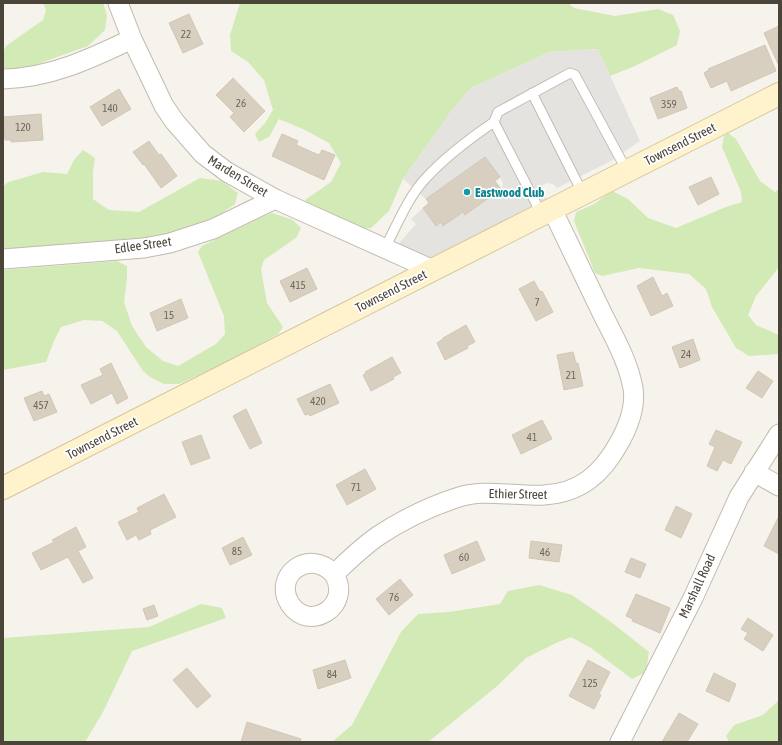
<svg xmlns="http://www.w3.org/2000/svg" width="782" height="745" font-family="'Asap Condensed',sans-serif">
	<rect width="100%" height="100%" fill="#f6f3ec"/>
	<path fill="#d2eab5" d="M43 3H103L107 15 105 30 88 46 18 71 3 68V52L6 46 43 20 46 10Z
		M240 3H568L574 8 615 16 658 9 673 15 680 31 677 45 635 66 610 76 598 49 550 52 471 88 453 109 403 179 389 211 371 228 354 229 309 208 305 200 331 182 341 163 329 143 303 129 279 119 269 137 259 142 255 134 265 123 273 110 264 80 248 62 231 51 230 35Z
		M728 133 736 139 760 181 775 192 779 189V267L756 296 748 315 756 325 779 335V354L749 356 736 348 712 307 706 289 689 274 639 268 602 276 595 273 574 221 576 212 594 204 612 191 628 199 648 218 676 228 726 207 742 202 741 192 722 147 724 136Z
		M83 150 95 158 93 172V199L109 210 139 212 200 178 222 181 238 193 235 204 219 215 171 235 126 243 3 251V186L9 182 43 172 67 174 74 160Z
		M272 213 293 220 301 228 296 238 264 260 261 269 267 303 283 327 278 334 227 362 179 384H164L150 377 143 371 117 331 102 321 84 320 61 327 54 341 46 362 3 370V270L117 261 127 266V278L124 302 132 326 146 347 163 361 178 366 216 344 225 334 224 316 198 252 202 246 259 218Z
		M539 585 572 595 611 622 649 652 646 672 632 679 591 648 571 637 556 643 526 658 496 687 428 742H332L352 725 401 632 418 614 449 612 500 604 508 591Z
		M201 604 222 608 226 618 132 651 103 712 85 742H3V638L149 627Z
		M779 690V742H729L726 736 734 725 763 715 778 701Z"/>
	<path fill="#e5e3e0" d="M598 49 640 141 611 161 557 188 553 184 547 183 540 187 552 209 433 270 392 251 416 224 411 219 423 208 436 226 441 222 444 226 463 212 465 215 501 189 503 184 500 177 485 157 426 199 403 179 453 109 471 88 550 52Z"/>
	<path fill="#d8cfc1" stroke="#d3c7b4" d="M189 14 203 44 183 53 169 23Z
		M779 26V66L764 33Z
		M765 45 776 71 731 91 727 81 711 88 704 73 709 70 708 69Z
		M233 78 265 111 244 132 230 117 234 113 216 95Z
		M677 87 679 91H681L687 108 658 119 650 98Z
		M119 89 131 109 102 126 90 107Z
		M41 114 43 140 11 142V140H5L3 117Z
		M282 134 298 141 296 145 319 155 322 150 335 155 324 180 272 156Z
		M149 141 159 155 161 154 177 176 161 188 144 164 143 165 133 152Z
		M485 157 500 177 495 181 501 189 465 215 463 212 443 226 441 222 436 226 423 208 429 203 426 199Z
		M711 177 719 194 698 205 689 187Z
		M307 268 317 289 290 302 280 281Z
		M653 277 662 296 667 293 673 306 651 316 637 286Z
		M534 281 540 292 542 291 553 312 536 321 519 289Z
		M181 299 188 318 157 331 150 313Z
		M466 325 475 342 467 346 468 348 445 360 437 343 443 339V338Z
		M693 339 700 360 680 368 672 347Z
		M573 352 576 363H578L583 386 564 390 557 355Z
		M392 357 401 373 393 377 394 379 371 391 363 375 366 374 365 372Z
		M111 363 128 398 117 404 112 393 91 404 81 385 103 375 100 369Z
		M758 371 773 381 762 398 746 388Z
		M330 384 339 403 310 416 309 414 305 415 297 399Z
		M42 391 44 396 49 394 57 412 34 421 24 398Z
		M246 409 262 443 250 449 233 416Z
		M542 420 552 439 521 454 512 435Z
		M716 430 742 442 731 464 723 460 717 471 707 466 715 447 709 444Z
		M201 435 210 458 191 465 182 442Z
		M365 469 376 489 347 505 336 485Z
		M164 494 176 517 150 530 151 534 139 540 136 535 127 540 118 522 139 512 137 508Z
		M676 506 692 514 681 538 665 530Z
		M779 516V554L764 546Z
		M76 527 86 547 78 551 93 578 83 583 68 557 41 570 32 553 54 542 52 540Z
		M243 537 252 555 230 565 222 548Z
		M477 541 485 560 452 574 444 555Z
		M531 541 562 545 559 562 529 558Z
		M631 558 646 564 640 578 625 572Z
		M400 579 413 595 389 615 376 599Z
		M636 594 670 608 660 633 632 621 633 619 626 616Z
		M154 605 158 616 147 620 143 609Z
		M748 618 773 635 763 651 744 639 748 633 741 629Z
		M345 660 351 678 318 689 313 670Z
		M588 660 610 672 599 694 601 695 594 709 569 696Z
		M187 668 211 696 197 708 173 680Z
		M714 673 736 684 729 702 706 691Z
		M679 713 698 724 687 742H662Z
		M247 722 301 739 300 742H241Z"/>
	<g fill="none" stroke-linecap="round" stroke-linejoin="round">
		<defs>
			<path id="lane" d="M532 93 583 194
				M542 215 494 122 498 112 570 73 575 75 627 171
				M385 248C397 225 407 199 425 179 445 157 469 139 494 122"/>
			<path id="street" d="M118 3 132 39 164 106 175 122 203 154 227 172 275 199 433 270
				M3 79C50 78 90 59 132 39
				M3 259 144 248 170 243 213 229 275 199
				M754 472 779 486
				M334 574C309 547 272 576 290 604 309 633 353 606 334 574 348 561 362 547 378 536 402 520 431 506 459 497 475 492 491 493 507 494 519 494 532 496 544 495 580 493 602 474 619 443 628 427 636 407 633 388 628 361 614 337 602 313 585 278 569 244 552 209
				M620 742 693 598 739 497 779 434"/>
			<path id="secondary" d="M3 488 779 94"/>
		</defs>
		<use href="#lane" stroke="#c2bbae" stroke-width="11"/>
		<use href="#street" stroke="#c2bbae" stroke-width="21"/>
		<use href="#secondary" stroke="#d6c79b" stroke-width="24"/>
		<use href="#lane" stroke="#fff" stroke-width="9"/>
		<use href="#street" stroke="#fff" stroke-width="19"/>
		<use href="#secondary" stroke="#fff3cd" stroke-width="22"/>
	</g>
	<circle fill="#0f9aa8" stroke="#fff" stroke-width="1.5" cx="467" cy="192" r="4"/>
	<g text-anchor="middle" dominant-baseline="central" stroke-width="3.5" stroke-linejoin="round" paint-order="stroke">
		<g font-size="11" fill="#6e675b">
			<text x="186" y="34">22</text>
			<text x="241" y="103">26</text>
			<text x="669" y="104">359</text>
			<text x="110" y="108">140</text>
			<text x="23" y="127">120</text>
			<text x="298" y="285">415</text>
			<text x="537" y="302">7</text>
			<text x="169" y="315">15</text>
			<text x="686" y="354">24</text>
			<text x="571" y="375">21</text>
			<text x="318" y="401">420</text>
			<text x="41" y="405">457</text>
			<text x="532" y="437">41</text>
			<text x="356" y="487">71</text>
			<text x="237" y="551">85</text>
			<text x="545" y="552">46</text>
			<text x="464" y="557">60</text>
			<text x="394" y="597">76</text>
			<text x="332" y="674">84</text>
			<text x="590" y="683">125</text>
		</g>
		<g font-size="13" fill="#4b4439" stroke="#fff">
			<text transform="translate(680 144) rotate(-27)">Townsend Street</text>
			<text transform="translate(238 176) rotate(31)">Marden Street</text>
			<text transform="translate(143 245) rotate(-8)">Edlee Street</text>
			<text transform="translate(391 291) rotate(-27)">Townsend Street</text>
			<text transform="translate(102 438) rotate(-27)">Townsend Street</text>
			<text transform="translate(518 494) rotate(1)">Ethier Street</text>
			<text transform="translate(697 586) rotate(-65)">Marshall Road</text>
		</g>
		<g font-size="13" font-weight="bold" fill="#0d838f" stroke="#fff" text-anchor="start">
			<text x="475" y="192">Eastwood Club</text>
		</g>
	</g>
	<rect width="782" height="745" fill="none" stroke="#4b4439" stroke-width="8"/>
</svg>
